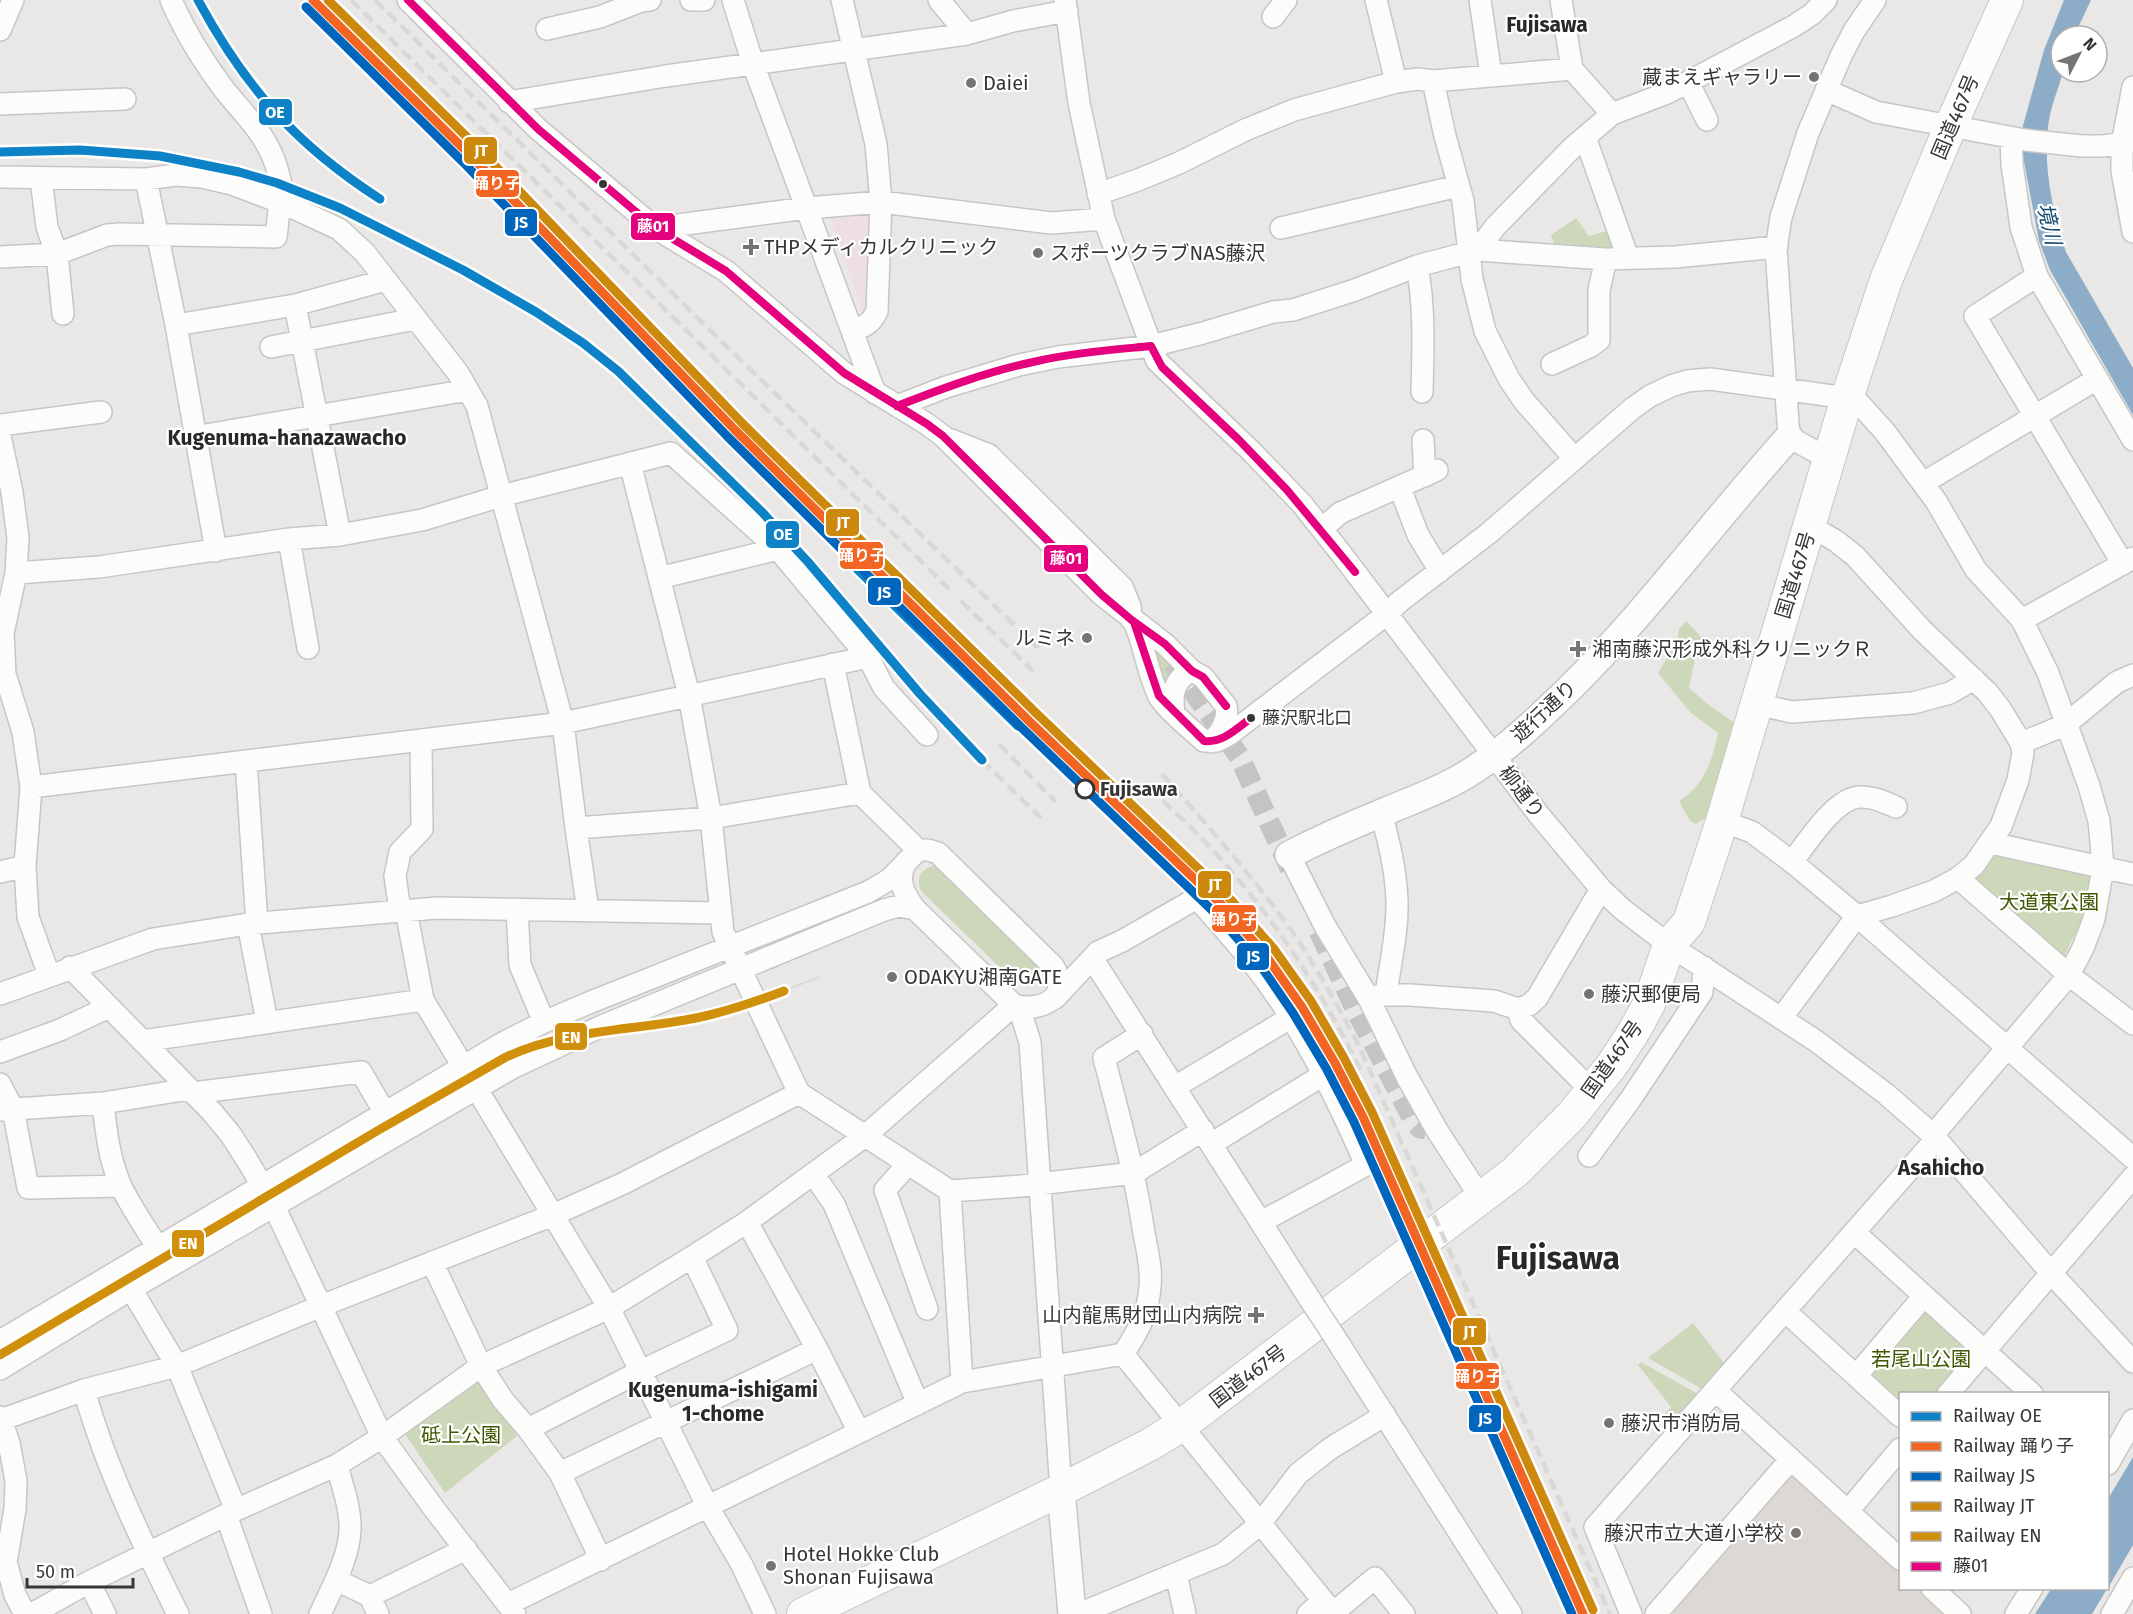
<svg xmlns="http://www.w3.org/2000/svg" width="2133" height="1614" font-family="'Fira Sans','Noto Sans JP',sans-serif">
	<rect width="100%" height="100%" fill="#eae8e7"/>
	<path fill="#eddfe3" d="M876 208 870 307 862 311 828 212Z"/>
	<path fill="#ddd8d4" d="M1792 1472 1842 1519 1900 1570V1588L1921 1589 1950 1614H1661Z"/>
	<path fill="#cdd8ba" d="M1576 218 1589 236 1614 229 1622 253 1556 251 1551 235Z
		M1686 621 1702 638V647L1695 659 1689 688 1710 706 1735 723 1714 812 1696 824 1690 821 1679 801C1704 785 1712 762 1718 733L1690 712 1658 673 1677 641 1679 629Z
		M1151 639 1180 668 1165 687Z
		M1994 852 2094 874 2084 916 2061 963 1970 878Z
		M933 866 941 868 1038 963 1041 974 1037 982 1029 987 1013 980 921 891C916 879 920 869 933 866Z
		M1925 1303 1975 1347 1936 1393 1900 1394V1418L1858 1380Z
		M1693 1323 1724 1363 1702 1389 1648 1358Z
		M1641 1362 1698 1394 1667 1427 1660 1418 1671 1407 1638 1365Z
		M478 1378 517 1436 445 1493 405 1434Z"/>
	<path fill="#8dacc8" d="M2064 0H2091L2074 36H2061V72H2063C2058 90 2050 108 2048 127 2043 168 2053 213 2066 252L2133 368V415L2050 270 2039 241 2023 156 2021 133 2044 50Z
		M2133 1457V1545L2108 1588V1499Z
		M2051 1589V1588L2107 1589 2092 1614H2035Z"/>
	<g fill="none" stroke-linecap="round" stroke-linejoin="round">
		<path stroke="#c6c4c3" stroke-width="21" stroke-dasharray="21 10" stroke-linecap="butt" d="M1173 663 1239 756 1291 870
			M1319 931 1355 1008 1415 1123 1420 1128 1426 1129"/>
		<defs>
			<path id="minor" d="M171 0C184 30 203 61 223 88 240 110 261 129 272 155 279 170 282 188 285 204
				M408 0 538 129 655 228 726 271 844 373 927 424 943 436 1102 595 1165 644 1192 671 1203 677 1226 706C1229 719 1221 733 1211 742
				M691 0H704
				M733 0 753 64 875 393
				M842 0 876 144 881 202 877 311C871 324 865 326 852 331
				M939 0 967 34
				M1065 0 1079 103 1104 219 1157 361 1251 451 1302 504 1343 556 1539 815 1601 889 1622 909 1669 945 1816 1041 1886 1094 1933 1135 2051 1273 2133 1362
				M1376 0 1396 82
				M1480 0 1491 75
				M1561 0 1572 69 1612 114
				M1273 17 1286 0
				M547 29 600 17 641 1 650 0
				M0 30 13 0
				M1433 81 1445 136 1463 201 1472 279 1485 331 1509 379 1524 401 1574 458
				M1688 82 1707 120
				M2133 87 2122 144V171L2133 232
				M1826 90 1876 112 2025 140 2082 146H2103L2133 142
				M509 102 666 76 967 34 1013 21 1067 11
				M0 104 125 99
				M1585 137 1628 258
				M2011 138 2012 164 2021 227 2037 276 2133 440
				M0 177 146 179 176 175 202 177 232 184 285 204 339 229 365 253 386 280 458 373 477 406 563 723 576 828 588 911
				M41 179 47 227 57 254 63 314
				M146 179 176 325 216 551
				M1098 194 1138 180 1179 163 1245 130 1294 110 1396 82 1418 79 1433 81 1572 69
				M655 228 807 208 881 202 1051 223 1104 219
				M1281 228 1458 186
				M1478 250 1605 259 1675 257 1777 247
				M0 257 57 254 107 235 119 234 276 237 280 202
				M1417 266C1425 308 1423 349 1422 392
				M2037 276 1975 316 2123 564
				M295 305 340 535
				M176 325 295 305 386 280
				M271 347 415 319
				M1552 364 1591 346 1599 340V290L1606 259
				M897 406 946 387 1019 365 1058 357 1151 346 1203 333 1273 312 1293 310 1355 290 1417 266 1478 250 1495 227 1571 149 1612 114 1667 93 1794 26 1812 14 1826 0
				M0 425 101 412
				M0 436 12 492 18 538 16 573 3 633 5 674 23 732 31 787 25 866 28 917 49 975
				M194 437 468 390
				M951 440 989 455 1122 587 1130 606 1131 619
				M1423 440 1425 476
				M1829 459 1789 437 1776 249 1781 217 1808 133 1841 56 1854 31 1875 0
				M630 463 689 695 711 818 723 932 799 1093 950 1191 1021 1186 1134 1173 1203 1130
				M1923 483 2097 379
				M1400 488 1418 535 1440 571
				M1322 529 1340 513 1437 470
				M289 539 308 648
				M16 573 99 567 289 539 340 535 422 520 501 496 671 453 778 549 868 657 884 688 927 735
				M659 578 778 549
				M2022 620 2133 558
				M1134 622C1145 645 1148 677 1160 698 1170 713 1191 729 1204 741H1217L1230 734 1387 614 1399 602 1489 533 1633 408 1650 396 1671 386 1687 381 1710 379 1847 398 1858 402 1885 432 1936 501 1976 570 2022 620 2048 673 2089 786 2099 821 2101 842 2103 868 2094 919 2083 948 2069 975 1933 1135
				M833 664 860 793 918 850
				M1756 704 1792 712 1913 703 1950 693 1974 679
				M1174 712C1171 695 1174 678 1192 671
				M2021 743 2065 725 2117 682 2133 675
				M246 761 257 924
				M31 787 563 723 868 657
				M1381 813C1389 842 1396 870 1397 901 1398 932 1390 964 1386 994
				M1722 821 1752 832 1792 862 1857 916 2133 1158
				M576 828 711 818 860 793
				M1991 843 2133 874
				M1289 855 1325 926 1369 999 1407 1077 1438 1132 1481 1198
				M906 862C896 880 904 894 915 909L1014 1005 1022 1017 1030 1042 1061 1490
				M1792 862C1807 843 1834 799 1859 797 1872 796 1884 802 1896 807
				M0 872 25 866
				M1958 878 2069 975 2133 1024
				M517 909 520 965 544 1022
				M406 910 423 1000 609 1308 708 1507 742 1565 765 1614
				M400 911 395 876 400 852 422 829 421 741
				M248 924 267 1022
				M1092 958 1311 1301
				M70 967 212 1112 231 1135 247 1160 274 1206 382 1437 435 1510 515 1614
				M0 994 153 939 248 924 437 908 721 913
				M1055 998 1098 952 1122 941 1197 898C1215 919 1234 939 1251 961 1300 1022 1335 1094 1366 1165L1261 1222
				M1369 999 1381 995H1410L1494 1001 1518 1009 1529 1005 1537 998 1601 889
				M1518 1009 1521 1020 1592 1091
				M1782 1017 1857 916 1892 906 1934 891 1958 878 1974 865 2001 826 2018 780 2023 753 2021 743 2001 710 1988 693 1922 630 1855 556 1836 541 1810 526
				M142 1041 423 1000
				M0 1052 60 1030 109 1007
				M0 1084 13 1109 28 1188 121 1186
				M1175 1087 1290 1018
				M193 1093 361 1072 385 1113
				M103 1103C106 1131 109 1158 120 1184 130 1206 145 1227 158 1248
				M1 1110 103 1103 189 1089
				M1211 1144 1323 1075
				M1589 1156 1630 1100 1702 992 1704 967
				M908 1164 885 1190 927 1309
				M814 1175 834 1204 918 1404
				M950 1191 962 1382
				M747 1222 817 1349 859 1432
				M1855 1233 2032 1394
				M432 1262 481 1366 503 1400 528 1429 560 1473 601 1560
				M131 1289 177 1366 236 1510
				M1785 1311 1900 1416
				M1334 1336 1511 1614
				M0 1341 501 1044 544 1022 591 1002 868 892 890 879 918 850H928L938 853 1053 966C1073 996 1042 1013 1014 1005
				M1123 1354 1334 1614
				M0 1369 131 1289 512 1068 602 1026 884 910 899 906 915 909
				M1856 1376 1924 1296
				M84 1390C106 1468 142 1542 178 1614
				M1715 1390 1900 1559
				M1948 1394 2133 1177
				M0 1417 9 1443 16 1481 15 1509 6 1562 15 1595 25 1614
				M1 1420 84 1390 177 1366 321 1306 553 1215 622 1184 799 1093
				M528 1429 641 1371 727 1330 692 1257
				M2108 1464 2133 1420
				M560 1473 817 1349
				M1848 1511 1900 1449
				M226 1515 261 1614
				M1176 1574 1185 1614
				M336 1580 370 1596 378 1614
				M89 1582 105 1614
				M1932 1588 1960 1614
				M370 1596 466 1549
				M508 1604 962 1382 1123 1354C1137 1333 1148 1314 1150 1287 1152 1269 1147 1250 1144 1233 1135 1173 1119 1116 1104 1058L1142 1034
				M1333 1613 1375 1578 1404 1614
				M32 1614 89 1582 236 1510 337 1465 382 1437 481 1366 609 1308 692 1257 747 1222 865 1136 1014 1005
				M320 1614C332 1588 349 1558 350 1530 351 1508 342 1486 337 1465
				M1079 1614 1223 1554 1260 1524 1298 1474 1313 1462 1331 1448 1385 1415
				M1308 1614 1323 1601
				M1631 1614 1595 1527 1936 1139
				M1656 1614 1791 1459
				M2016 1614 2032 1588
				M2112 1614 2133 1578"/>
			<path id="major" d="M1289 855C1320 839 1352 825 1384 812 1415 799 1447 788 1475 769 1509 747 1539 718 1568 690 1648 611 1714 520 1789 437
				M1061 1490 1072 1614"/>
			<path id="highway" d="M803 1614 1061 1490 1149 1445 1182 1425 1515 1172 1572 1115 1612 1065 1633 1033 1649 1004 1669 945 1689 922 1722 821 1847 398 1886 280 1951 125 2007 0"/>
		</defs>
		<use href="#minor" stroke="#c7c6c6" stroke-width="24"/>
		<use href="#major" stroke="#c7c6c6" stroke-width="30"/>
		<use href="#highway" stroke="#c7c6c6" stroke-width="34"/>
		<use href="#minor" stroke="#fcfcfb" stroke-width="21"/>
		<use href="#major" stroke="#fcfcfb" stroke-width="27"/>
		<use href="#highway" stroke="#fcfcfb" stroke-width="32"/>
		<path stroke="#d8d8d7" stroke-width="1.5" d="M784 991 819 977"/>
		<path stroke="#d8d8d7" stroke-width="4.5" stroke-dasharray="12 6" stroke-linecap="butt" d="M351 0 949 589
			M375 0 720 340 1038 648
			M961 601 1033 671
			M1018 726 1082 791
			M999 744 1056 802
			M982 760 1041 818
			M1162 774C1208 826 1254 878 1294 934 1318 970 1339 1008 1359 1046L1610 1614
			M1150 788C1169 807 1190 826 1209 846 1271 913 1321 989 1361 1071"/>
		<defs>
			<path id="minor-bridge" d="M1311 1301 1334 1336"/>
		</defs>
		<use href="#minor-bridge" stroke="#c7c6c6" stroke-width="24" stroke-linecap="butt"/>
		<use href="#minor-bridge" stroke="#fcfcfb" stroke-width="21"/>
		<defs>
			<path id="bus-1" d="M408 0 538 129 655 228 726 271 844 373 927 424 943 436 1102 595 1134 622 1159 696 1204 741C1223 743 1236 729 1251 718
				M897 406C941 389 986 372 1033 362 1071 353 1111 350 1151 346L1162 367 1239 440 1287 490 1355 572
				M1133 621 1165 644 1192 671 1203 677 1226 706"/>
		</defs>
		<use href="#bus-1" stroke="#fff" stroke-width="12"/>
		<use href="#bus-1" stroke="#e5007d" stroke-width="8"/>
		<defs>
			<path id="rail-1" d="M198 0C245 87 296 145 380 199
				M0 152 80 150 160 156 239 172 277 183 340 208 463 270 536 312 583 343 618 371 762 512 808 562 920 694 982 760
				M854 566 1018 726"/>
			<path id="rail-2" d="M313 0 470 155 735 430 1029 721 1224 907 1266 956 1302 1007 1335 1063 1363 1117 1583 1614"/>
			<path id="rail-3" d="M306 7 463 162 728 437 1022 728 1216 914 1258 962 1293 1013 1326 1068 1354 1122 1572 1614"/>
			<path id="rail-4" d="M328 0 478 148 742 423 1036 713 1231 900 1274 949 1311 1001 1344 1058 1372 1112 1593 1610"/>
			<path id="rail-5" d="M0 1355 377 1131 506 1057C568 1029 630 1031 696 1018 726 1012 755 1002 784 991"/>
		</defs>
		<use href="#rail-1" stroke="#fff" stroke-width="14"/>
		<use href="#rail-2" stroke="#fff" stroke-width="14"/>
		<use href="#rail-3" stroke="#fff" stroke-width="14"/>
		<use href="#rail-4" stroke="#fff" stroke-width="14"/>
		<use href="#rail-5" stroke="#fff" stroke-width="14"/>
		<use href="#rail-1" stroke="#0d82c7" stroke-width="9"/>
		<use href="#rail-2" stroke="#f26522" stroke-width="9"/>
		<use href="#rail-3" stroke="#0065bd" stroke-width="9"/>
		<use href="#rail-4" stroke="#cd890d" stroke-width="9"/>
		<use href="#rail-5" stroke="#d1900b" stroke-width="9"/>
	</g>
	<g fill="#767473" stroke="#fff" stroke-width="2">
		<circle cx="1814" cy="77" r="6"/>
		<circle cx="971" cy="83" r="6"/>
		<path d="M748 238h6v6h6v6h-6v6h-6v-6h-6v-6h6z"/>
		<circle cx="1038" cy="253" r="6"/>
		<circle cx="1087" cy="638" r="6"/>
		<path d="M1575 640h6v6h6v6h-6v6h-6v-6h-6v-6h6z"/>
		<circle cx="892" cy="977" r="6"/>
		<circle cx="1589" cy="994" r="6"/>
		<path d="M1253 1306h6v6h6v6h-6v6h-6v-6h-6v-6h6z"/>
		<circle cx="1609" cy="1423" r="6"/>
		<circle cx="1796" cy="1533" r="6"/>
		<circle cx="771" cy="1566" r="6"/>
	</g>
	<g fill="#373635" stroke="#fff" stroke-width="2">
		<circle cx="603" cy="184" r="5"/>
		<circle cx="1251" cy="718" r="5"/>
	</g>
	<circle fill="#fff" stroke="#373635" stroke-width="3" cx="1085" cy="789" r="9"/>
	<g text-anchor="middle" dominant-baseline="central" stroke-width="4.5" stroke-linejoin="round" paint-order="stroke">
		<g font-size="18" fill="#373635" stroke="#fff" text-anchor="start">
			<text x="1262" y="718">藤沢駅北口</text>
		</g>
		<g font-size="20" fill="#373635" stroke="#fff" text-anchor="start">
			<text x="1802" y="77" text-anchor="end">蔵まえギャラリー</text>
			<text x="983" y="83">Daiei</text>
			<text x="764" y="247">THPメディカルクリニック</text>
			<text x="1050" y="253">スポーツクラブNAS藤沢</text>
			<text x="1075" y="638" text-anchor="end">ルミネ</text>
			<text x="1592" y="649">湘南藤沢形成外科クリニックＲ</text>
			<text x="904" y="977">ODAKYU湘南GATE</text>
			<text x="1601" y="994">藤沢郵便局</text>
			<text x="1242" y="1315" text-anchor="end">山内龍馬財団山内病院</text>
			<text x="1621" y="1423">藤沢市消防局</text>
			<text x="1784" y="1533" text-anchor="end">藤沢市立大道小学校</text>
			<text x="783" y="1554">Hotel Hokke Club<tspan x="783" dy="23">Shonan Fujisawa</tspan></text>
		</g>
		<g font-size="20" fill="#373635" stroke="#fff">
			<text transform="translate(1955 117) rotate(-67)">国道467号</text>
			<text transform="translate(1795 575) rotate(-73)">国道467号</text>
			<text transform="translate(1544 711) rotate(-43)">遊行通り</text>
			<text transform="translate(1522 792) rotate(53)">柳通り</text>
			<text transform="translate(1612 1059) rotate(-55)">国道467号</text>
			<text transform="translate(1248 1376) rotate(-37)">国道467号</text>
		</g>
		<g font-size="20" font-weight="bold" fill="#373635" stroke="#fff" text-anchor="start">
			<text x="1100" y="789">Fujisawa</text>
		</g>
		<g font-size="20" fill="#405801" stroke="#fff">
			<text x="2049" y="902">大道東公園</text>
			<text x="1921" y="1359">若尾山公園</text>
			<text x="461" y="1435">砥上公園</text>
		</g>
		<g font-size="21" font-weight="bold" fill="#2b2927" stroke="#fff">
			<text x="1547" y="25">Fujisawa</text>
			<text x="287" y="438">Kugenuma-hanazawacho</text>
			<text x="1941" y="1168">Asahicho</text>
			<text x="723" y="1390">Kugenuma-ishigami<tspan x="723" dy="24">1-chome</tspan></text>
		</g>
		<g font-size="21" font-style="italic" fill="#144970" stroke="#fff">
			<text transform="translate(2049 224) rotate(77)">境川</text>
		</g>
		<g font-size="32" font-weight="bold" fill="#2b2927" stroke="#fff">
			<text x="1558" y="1258">Fujisawa</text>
		</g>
	</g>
	<g stroke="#fff" stroke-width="2">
		<rect x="258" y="98" width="35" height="28" rx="6" fill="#0d82c7"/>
		<rect x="463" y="136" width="35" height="29" rx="6" fill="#cd890d"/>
		<rect x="475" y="169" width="45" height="29" rx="6" fill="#f26522"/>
		<rect x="504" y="208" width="34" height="29" rx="6" fill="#0065bd"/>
		<rect x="630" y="212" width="46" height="29" rx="6" fill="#e5007d"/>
		<rect x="825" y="508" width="35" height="29" rx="6" fill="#cd890d"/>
		<rect x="765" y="520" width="35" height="29" rx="6" fill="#0d82c7"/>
		<rect x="839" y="541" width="45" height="29" rx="6" fill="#f26522"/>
		<rect x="1043" y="544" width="46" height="29" rx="6" fill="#e5007d"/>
		<rect x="867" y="577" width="35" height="29" rx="6" fill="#0065bd"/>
		<rect x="1197" y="870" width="35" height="29" rx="6" fill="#cd890d"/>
		<rect x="1211" y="904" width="46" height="29" rx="6" fill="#f26522"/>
		<rect x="1236" y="942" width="34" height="29" rx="6" fill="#0065bd"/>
		<rect x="554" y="1022" width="34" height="29" rx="6" fill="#d1900b"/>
		<rect x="171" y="1229" width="34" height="29" rx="6" fill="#d1900b"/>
		<rect x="1452" y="1317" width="35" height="29" rx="6" fill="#cd890d"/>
		<rect x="1455" y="1362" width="45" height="28" rx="6" fill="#f26522"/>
		<rect x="1468" y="1404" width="34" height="29" rx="6" fill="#0065bd"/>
	</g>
	<g font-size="16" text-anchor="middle" font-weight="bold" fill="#fff">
		<text x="275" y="118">OE</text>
		<text x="481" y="156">JT</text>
		<text x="497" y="189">踊り子</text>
		<text x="521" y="228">JS</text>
		<text x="653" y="232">藤01</text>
		<text x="843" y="528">JT</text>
		<text x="783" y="540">OE</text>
		<text x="862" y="561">踊り子</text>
		<text x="1066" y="564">藤01</text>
		<text x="884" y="598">JS</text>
		<text x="1215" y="890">JT</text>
		<text x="1234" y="925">踊り子</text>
		<text x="1253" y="962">JS</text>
		<text x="571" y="1043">EN</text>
		<text x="188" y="1249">EN</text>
		<text x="1470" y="1337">JT</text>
		<text x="1478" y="1382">踊り子</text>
		<text x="1485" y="1424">JS</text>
	</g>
	<rect x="1899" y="1392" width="210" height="198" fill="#ffffff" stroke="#afafae" stroke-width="1.5"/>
	<rect x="1911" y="1412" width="30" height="9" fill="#0d82c7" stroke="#afafae" stroke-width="1.5"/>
	<text x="1953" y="1422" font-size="18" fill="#373635">Railway OE</text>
	<rect x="1911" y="1442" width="30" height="9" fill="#f26522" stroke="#afafae" stroke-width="1.5"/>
	<text x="1953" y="1452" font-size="18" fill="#373635">Railway 踊り子</text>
	<rect x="1911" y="1472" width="30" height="9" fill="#0065bd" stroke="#afafae" stroke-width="1.5"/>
	<text x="1953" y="1482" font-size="18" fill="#373635">Railway JS</text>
	<rect x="1911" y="1502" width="30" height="9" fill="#cd890d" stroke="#afafae" stroke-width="1.5"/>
	<text x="1953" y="1512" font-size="18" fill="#373635">Railway JT</text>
	<rect x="1911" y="1532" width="30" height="9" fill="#d1900b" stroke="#afafae" stroke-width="1.5"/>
	<text x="1953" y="1542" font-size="18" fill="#373635">Railway EN</text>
	<rect x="1911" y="1562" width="30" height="9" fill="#e5007d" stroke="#afafae" stroke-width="1.5"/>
	<text x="1953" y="1572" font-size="18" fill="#373635">藤01</text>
	<g transform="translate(2079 54) rotate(48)"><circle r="28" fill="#ffffff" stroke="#afafae" stroke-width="1.5"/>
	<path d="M0-4.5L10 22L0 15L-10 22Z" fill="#767473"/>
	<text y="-9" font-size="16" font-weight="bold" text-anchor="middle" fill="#373635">N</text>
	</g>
	<path d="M27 1578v9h106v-9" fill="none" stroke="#373635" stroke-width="3"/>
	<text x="36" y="1578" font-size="18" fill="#373635" stroke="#ffffff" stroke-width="4.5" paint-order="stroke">50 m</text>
</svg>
